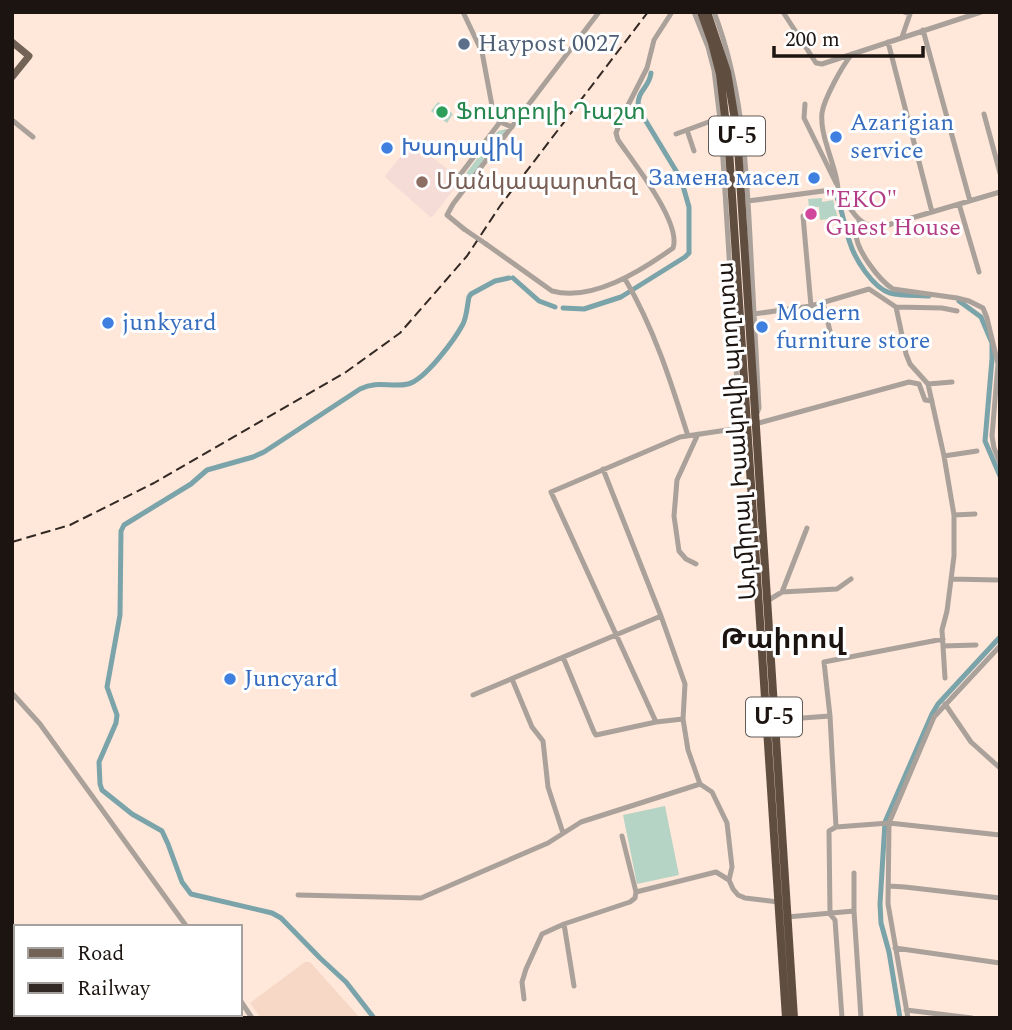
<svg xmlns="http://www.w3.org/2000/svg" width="1012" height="1030" font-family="Spectral,'Noto Sans Armenian',serif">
	<rect width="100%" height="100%" fill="#ffe7d9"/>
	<path fill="#f6dcd6" d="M412 142 450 171 452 175 451 179 458 184 433 216 430 217 427 214 386 178 385 176Z"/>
	<path fill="#f7d8c6" d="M12 934 16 939V1014H43L37 1018H12Z
		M305 962H310L360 1018H261L250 1003Z"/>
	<path fill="#b6d4c5" d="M438 102 453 114 447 123 431 111Z
		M506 129V132L471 179 468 180 466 175 467 172 498 131Z
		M822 198V202L833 200 838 218 820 220 819 207H809L808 199Z
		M665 806 679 875 637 884 623 815Z"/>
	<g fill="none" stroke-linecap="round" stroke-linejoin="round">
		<path stroke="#7aa4aa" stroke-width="5" d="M836 195C843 211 844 227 850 243 855 259 873 288 890 293 902 296 917 295 929 296
			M513 278 539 301 555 307
			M959 301 981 317 992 343V359L985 441 1000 476
			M563 308 584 309 621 297 685 257 689 253V207L681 179 638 108C637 89 649 89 651 73
			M374 1018 346 982 320 958 281 918 272 913 191 894 182 882 168 844 162 831 132 814 102 790 100 784 99 762 116 723 117 715 107 687 120 615 121 531 124 525 191 484 207 470 253 457 264 452 360 389C379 380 390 388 408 384 425 380 455 339 463 324 467 316 467 306 469 297L471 294 495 281 509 278
			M900 1018 889 952 881 923 880 904 885 822 932 714 938 704 1000 637"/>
		<path stroke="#aaa19a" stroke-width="5" d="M463 12 482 52 493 111 500 122 512 127
			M694 12 708 47 714 70 721 128 738 399 745 412
			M714 12C742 85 746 161 750 237 753 294 756 351 759 408L757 413
			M783 12 816 63 822 64 981 12
			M923 30 970 201
			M902 37 910 14 904 12
			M888 42 932 212
			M805 104 804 118 836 183
			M984 114 1000 173
			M12 120 33 137
			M687 130 694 151
			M676 134 722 117
			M466 187 460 175 500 122
			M838 189C837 174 831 161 827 146 824 137 821 123 822 113 824 99 842 66 852 54
			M748 201 838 189C849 206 858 229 881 227L1000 192
			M959 204 979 272
			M803 216 811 306
			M859 221C858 224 856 228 856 232 855 249 879 280 893 289L957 298 969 301 983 308 987 318 998 364 992 436 994 448 1000 463
			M464 229 447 215 453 204 599 12
			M486 244 552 291C592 302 641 271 673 248 682 223 633 162 618 140L616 133 622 117 647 68 654 40 672 12
			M625 279C654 328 671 382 688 436
			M823 303 833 343
			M896 307 906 354 910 364 928 384
			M754 314 811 306 869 289 896 307 942 308 957 311
			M928 384 944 456 954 515V556L947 611 942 630 945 678
			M928 384 952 382
			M755 424 909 382 919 384 925 400 932 401
			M944 456 977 451
			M603 469 661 616 685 684 683 719 688 750 700 784
			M954 515 975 514
			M696 564 686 559 679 551 674 516 677 480 698 434
			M951 579 997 580
			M782 592 807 528
			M767 601 782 592 837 589 851 579
			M943 646 976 645
			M563 657 594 732 596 735 656 722 683 719
			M512 679 532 727 543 741 548 787 563 833
			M12 693 40 724 187 927
			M473 695 661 616
			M945 704 971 742 1000 768
			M830 716 824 662 943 639
			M775 720 830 716 836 827 829 831 830 914 835 920 842 1018
			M656 722 551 492 680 437 747 427
			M700 784 712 792 727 823 732 867 729 880 733 889 738 895 745 898 778 902
			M836 827 889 823 1000 835
			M622 836 636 892
			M854 873V911L861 1018
			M888 886 905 887 1000 898
			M298 895 421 898 548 843 581 822 700 784
			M787 917 854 911
			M564 924 574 986
			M895 948 1000 963
			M524 999 522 982 526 969 542 934 564 924 630 902 635 898 636 892 716 872 729 880
			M240 1000 252 1018
			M906 1010 972 1018
			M908 1018 888 904 889 823 934 717 1000 646"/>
		<path stroke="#736357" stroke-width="7" d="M12 42 29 56 12 77"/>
		<path stroke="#5f4d40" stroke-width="8" d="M701 12 712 43 720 74 729 150 786 1018
			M707 12 727 72 737 132 794 1018"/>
		<path stroke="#332924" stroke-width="2" stroke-dasharray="10 5" stroke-linecap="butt" d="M12 542 70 525 154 483 346 372 400 333 467 256 500 206 648 12"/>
		<path stroke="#aaa19a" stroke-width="5" d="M464 229 486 244"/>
	</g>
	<circle fill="#5c6f8a" stroke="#fff" stroke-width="2.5" cx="464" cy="44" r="7"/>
	<circle fill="#2e9e5b" stroke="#fff" stroke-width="2.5" cx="442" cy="112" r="7"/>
	<g fill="#3f7fe0" stroke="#fff" stroke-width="2.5">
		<circle cx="836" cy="137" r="7"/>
		<circle cx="387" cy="148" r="7"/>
		<circle cx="814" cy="178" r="7"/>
		<circle cx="108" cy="323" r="7"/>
		<circle cx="762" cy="327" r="7"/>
		<circle cx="230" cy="679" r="7"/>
	</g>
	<circle fill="#8d6e63" stroke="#fff" stroke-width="2.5" cx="422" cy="182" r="7"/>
	<circle fill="#d1479c" stroke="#fff" stroke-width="2.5" cx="811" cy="214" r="7"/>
	<g text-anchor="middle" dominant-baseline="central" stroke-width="6" stroke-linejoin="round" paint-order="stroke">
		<g fill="#fff" stroke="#605a58" stroke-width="2">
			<rect x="709" y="116.5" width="56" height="39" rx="5"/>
			<rect x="746" y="697.5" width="56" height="39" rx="5"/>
		</g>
		<g font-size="23" font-weight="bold" fill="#1c1410">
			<text x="737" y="136">Մ-5</text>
			<text x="774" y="717">Մ-5</text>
		</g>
		<g font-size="24" fill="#4e5e75" stroke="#fff" text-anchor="start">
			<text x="478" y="44">Haypost 0027</text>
		</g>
		<g font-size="24" fill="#27864d" stroke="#fff" text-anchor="start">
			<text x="456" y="112">Ֆուտբոլի Դաշտ</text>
		</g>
		<g font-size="24" fill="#366cbe" stroke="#fff" text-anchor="start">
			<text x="850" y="123">Azarigian<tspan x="850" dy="28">service</tspan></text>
			<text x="401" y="148">Խադավիկ</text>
			<text x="800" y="178" text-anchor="end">Замена масел</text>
			<text x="776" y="313">Modern<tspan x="776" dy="28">furniture store</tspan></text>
			<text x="122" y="323">junkyard</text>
			<text x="244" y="679">Juncyard</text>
		</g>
		<g font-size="24" fill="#785e54" stroke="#fff" text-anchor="start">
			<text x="436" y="182">Մանկապարտեզ</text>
		</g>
		<g font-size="24" fill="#b23c85" stroke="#fff" text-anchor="start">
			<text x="825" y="200">"ЕКО"<tspan x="825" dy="28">Guest House</tspan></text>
		</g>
		<g font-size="24" fill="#1c1410" stroke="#fff">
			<text transform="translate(737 431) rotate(-94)">Ադմիրալ Իսակովի պողոտա</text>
		</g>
		<g font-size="28" font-weight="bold" fill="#1c1410" stroke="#fff">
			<text x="783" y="639">Թաիրով</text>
		</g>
	</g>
	<rect width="1012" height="1030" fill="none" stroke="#1c1410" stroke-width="28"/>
	<rect x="14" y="925" width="228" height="91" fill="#ffffff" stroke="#a4a19f" stroke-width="2"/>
	<rect x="28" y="948" width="35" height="10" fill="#736357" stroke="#a4a19f" stroke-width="2"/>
	<text x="77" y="960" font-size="21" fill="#1c1410">Road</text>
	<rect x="28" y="983" width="35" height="10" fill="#332924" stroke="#a4a19f" stroke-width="2"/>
	<text x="77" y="995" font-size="21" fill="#1c1410">Railway</text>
	<path d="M774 46v10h149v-10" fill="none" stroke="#1c1410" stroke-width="3.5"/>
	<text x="785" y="46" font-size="21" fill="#1c1410" stroke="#ffffff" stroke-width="5" paint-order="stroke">200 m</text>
</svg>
